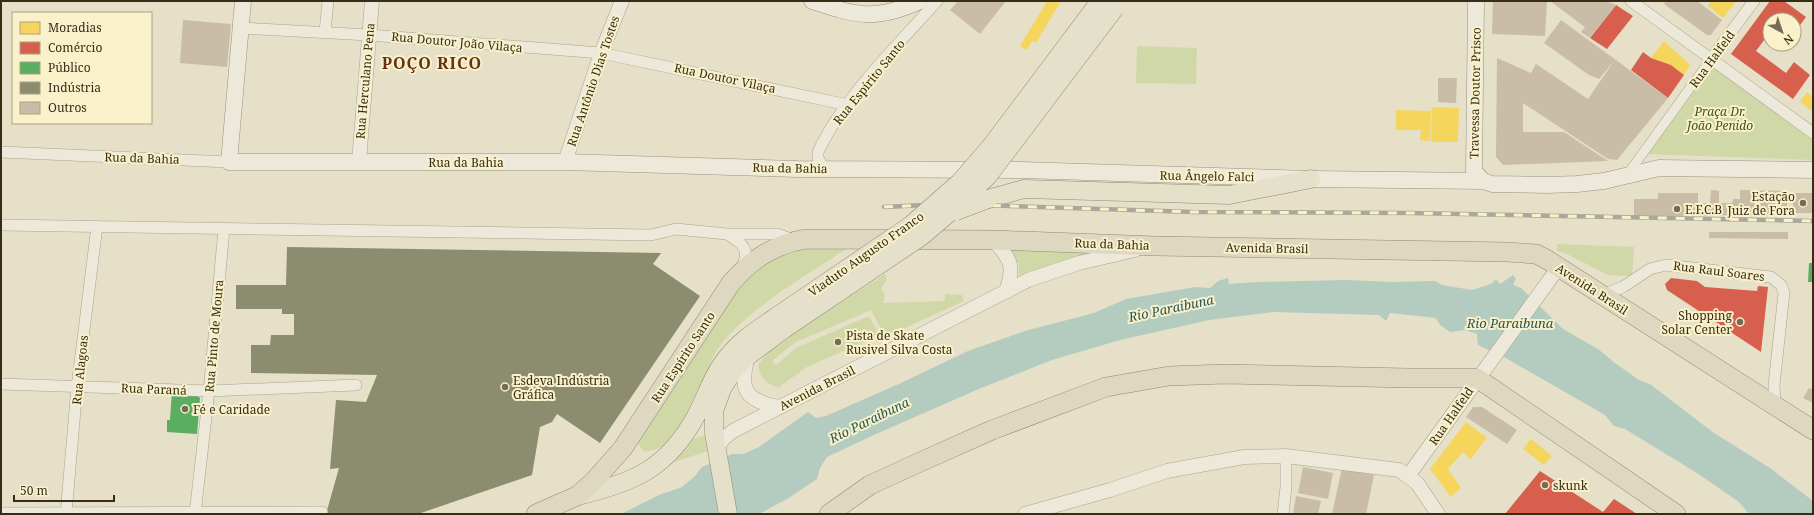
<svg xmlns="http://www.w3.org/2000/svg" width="1814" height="515" font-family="'Noto Serif',serif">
	<rect width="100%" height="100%" fill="#e5e0c7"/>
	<path fill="#d1d8a7" d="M1137 46 1197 48 1196 84 1136 83Z
		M1711 64 1813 137V160L1645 154Z
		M1557 244 1634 247 1632 276 1608 275 1567 254 1557 251Z
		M810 247H849C812 272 738 314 716 352 701 378 681 456 643 451L638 443 640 437 743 280 786 251Z
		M1008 248 1094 251 1019 275V264Z
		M885 274 887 279 881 289 885 294 883 303 945 301V294L962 295 964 301 885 337 871 310 794 343 772 361 776 365 796 348 869 316 879 335 807 367 779 387C768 386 759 377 758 365L769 351 791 335Z
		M706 435 708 451 674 462 690 440Z"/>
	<path fill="#b4cbbf" d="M1513 275 1516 279 1513 285 1521 288 1563 329 1598 349 1615 363 1639 380 1650 384 1714 433 1770 468 1813 501V514H1749L1739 502 1697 473 1625 429 1614 426 1605 415 1504 357 1478 345 1477 334 1465 330 1450 332 1440 325 1436 318 1390 313 1386 321 1379 315 1273 312 1209 320 1120 340 1052 360 981 388 876 434 827 457 820 468 817 479 787 499 759 514H621L659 495 682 487 695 476 702 467 732 454H743L759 447 808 412 816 418 826 416 901 383 968 351 1025 331 1094 313 1126 299 1195 287 1210 288 1218 281 1228 278 1229 284 1257 282 1346 280 1392 282 1435 281 1442 285 1472 290 1491 284 1496 279 1500 284Z"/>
	<path fill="#f6d55c" d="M1047 1H1061L1036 43 1032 41 1027 50 1020 46Z
		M1708 1H1736L1723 18 1708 6 1710 3Z
		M1664 41 1690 65 1684 75 1671 65 1651 58Z
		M1807 92 1813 97V112L1800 102Z
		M1432 107 1459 108 1458 142H1431Z
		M1396 110 1431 111 1430 141 1420 140 1421 130H1396Z
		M1466 422 1487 438 1479 448 1473 443 1479 448 1471 459 1463 452 1448 469 1461 488 1451 497 1430 469Z
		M1531 439 1552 456 1544 465 1523 449Z"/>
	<path fill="#d6604d" d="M1770 1H1784L1806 17 1798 28 1794 25V20H1787L1781 16 1779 20H1770V32L1756 51 1786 73 1794 62 1810 75 1793 99 1731 54Z
		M1616 5 1633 16 1607 49 1590 38Z
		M1643 52 1651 58 1671 65 1684 75 1668 98 1631 70Z
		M1671 278 1697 281 1705 287 1757 291 1758 286 1768 287 1761 352 1667 290 1665 284Z
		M1540 471 1603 512 1614 499 1637 514H1505Z"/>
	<path fill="#5aae61" d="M1809 263H1813V282H1808Z
		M172 390 193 391 200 398 197 434 167 432V420H170Z"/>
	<path fill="#8c8c6e" d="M287 247 661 253 653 264 700 296 600 443 557 414 552 422 540 427 532 475 418 514H326L339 468 330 469 336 400 366 402 377 375 251 373V345H270L271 335H294V314H282V309H236V285H286Z"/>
	<path fill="#c9bda8" d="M958 1H1006L980 34 950 10Z
		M1493 1H1547L1545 36 1492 34Z
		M1550 1H1606L1616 5 1590 38 1581 32 1585 27Z
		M1666 1H1697L1722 20 1711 35H1707L1664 4Z
		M183 20 231 24 227 67 180 63Z
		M1561 20 1668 98 1617 160 1608 159 1523 103V132H1564L1608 161 1503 165 1496 157 1497 58 1531 73 1536 64 1588 99 1614 61 1599 79 1589 75 1544 43Z
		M1438 78H1457L1456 103 1438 102Z
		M1711 190 1719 191V203H1732L1733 199H1740V190L1787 191V214L1634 217V199H1658V193H1698V203H1710Z
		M1793 193H1813V213H1793Z
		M1709 232H1788V239L1709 238Z
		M1809 388 1813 390V403L1803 398Z
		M1473 407H1482L1517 430 1507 444 1466 417Z
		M1303 467 1333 473 1328 499 1298 493Z
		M1342 468 1374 475 1366 514H1332Z
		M1296 496 1321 501 1318 514H1293Z"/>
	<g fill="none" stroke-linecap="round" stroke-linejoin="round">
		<defs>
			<path id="pedestrian" d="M1627 175 1711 59"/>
			<path id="minor" d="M1631 1 1813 133
				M240 28 369 35 601 53 848 105
				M325 32 328 1
				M1711 59 1754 1
				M1 152 229 162
				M824 169 818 158V152C843 98 897 46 937 1
				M1 225 651 235 676 229 727 234H777L796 241
				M727 234C744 244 751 250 741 269
				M1602 295 1623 287 1650 269 1666 265 1771 277 1781 285 1784 293 1774 385 1775 406
				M1 384 209 391 356 385
				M1 513 322 512
				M66 514 77 387 97 226
				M195 514 209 391 224 229
				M1283 514 1286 487V456"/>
			<path id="tertiary" d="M359 161 372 1
				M565 162 601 53 622 1
				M994 240C1011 261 1015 265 1006 292
				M748 356C739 389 744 401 780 407
				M717 447 724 438 733 431 1028 280 1079 263 1135 250
				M1408 476 1553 275 1558 271 1564 270
				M1025 514 1110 490 1167 471 1244 457 1286 456 1399 470 1417 483 1438 514"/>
			<path id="secondary" d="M243 1 229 162H565L797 169 1021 170 1311 179 1483 181 1492 184 1547 185 1577 184 1604 181 1659 168 1813 170
				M812 1C857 16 876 21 920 1
				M1476 1 1474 171 1483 181"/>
			<path id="primary" d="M988 199 1024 189 1229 195 1311 179
				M577 496C633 483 667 469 696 416 705 399 711 380 722 364 736 343 757 330 777 316
				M728 514 714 433V411L722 389 733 371 748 356 784 329"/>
			<path id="trunk" d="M536 514 577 496 593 482 623 448 731 283C752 259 773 245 805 239L994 240 1156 246 1507 252 1536 254 1546 259 1813 430
				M829 514 870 485 918 463 992 430 1106 387 1169 376 1225 374 1408 378H1477L1676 514"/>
		</defs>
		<use href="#pedestrian" stroke="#a9a391" stroke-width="10"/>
		<use href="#minor" stroke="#a9a391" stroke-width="12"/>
		<use href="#tertiary" stroke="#a9a391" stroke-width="15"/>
		<use href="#secondary" stroke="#999281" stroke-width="17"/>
		<use href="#primary" stroke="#8f8978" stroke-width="19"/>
		<use href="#trunk" stroke="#8f8978" stroke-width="20"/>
		<use href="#pedestrian" stroke="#ece8da" stroke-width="9"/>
		<use href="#minor" stroke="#ece8da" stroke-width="11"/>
		<use href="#tertiary" stroke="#ece8da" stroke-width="14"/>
		<use href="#secondary" stroke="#ece8da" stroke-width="16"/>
		<use href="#primary" stroke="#e5e0ca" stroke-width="18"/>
		<use href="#trunk" stroke="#ded8c1" stroke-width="19"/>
		<defs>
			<path id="rail" d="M884 207 946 204 1193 212 1410 213 1813 221"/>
		</defs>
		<use href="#rail" stroke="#aba89b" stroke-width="4.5"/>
		<use href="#rail" stroke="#f9f1ca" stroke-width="3" stroke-dasharray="9" stroke-linecap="butt"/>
		<defs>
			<path id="primary-bridge" d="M956 211 988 199
				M777 316 911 225 960 182 992 145 1100 1
				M784 329 922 236 949 213 988 176 1115 8"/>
		</defs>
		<use href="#primary-bridge" stroke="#8f8978" stroke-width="19" stroke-linecap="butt"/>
		<use href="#primary-bridge" stroke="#e5e0ca" stroke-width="18"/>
	</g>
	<g fill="#756b56" stroke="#f9f1ca" stroke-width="1.5">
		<circle cx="1803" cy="203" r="4"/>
		<circle cx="1677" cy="209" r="4"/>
		<circle cx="1740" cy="322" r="4"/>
		<circle cx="838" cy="342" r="4"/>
		<circle cx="505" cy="387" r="4"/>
		<circle cx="185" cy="409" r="4"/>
		<circle cx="1545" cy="485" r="4"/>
	</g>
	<g text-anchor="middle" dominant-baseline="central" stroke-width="4" stroke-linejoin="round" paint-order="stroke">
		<g font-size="12" fill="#382c19" stroke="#f9f1ca">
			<text transform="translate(457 42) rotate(5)">Rua Doutor João Vilaça</text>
			<text transform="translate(1712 59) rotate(-54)">Rua Halfeld</text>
			<text transform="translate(725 78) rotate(12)">Rua Doutor Vilaça</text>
			<text transform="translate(365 81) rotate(-85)">Rua Herculano Pena</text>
			<text transform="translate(593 81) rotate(-71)">Rua Antônio Dias Tostes</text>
			<text transform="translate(869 82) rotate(-51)">Rua Espírito Santo</text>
			<text transform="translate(1475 93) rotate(-89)">Travessa Doutor Prisco</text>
			<text transform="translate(142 158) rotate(2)">Rua da Bahia</text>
			<text x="466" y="162">Rua da Bahia</text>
			<text transform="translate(790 168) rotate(1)">Rua da Bahia</text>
			<text transform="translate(1207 176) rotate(1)">Rua Ângelo Falci</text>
			<text transform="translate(1112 244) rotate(2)">Rua da Bahia</text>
			<text transform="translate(1267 248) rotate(1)">Avenida Brasil</text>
			<text transform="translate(866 254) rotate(-35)">Viaduto Augusto Franco</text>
			<text transform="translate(1719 271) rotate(7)">Rua Raul Soares</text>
			<text transform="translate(1592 289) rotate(33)">Avenida Brasil</text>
			<text transform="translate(214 336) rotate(-85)">Rua Pinto de Moura</text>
			<text transform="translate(683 357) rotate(-57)">Rua Espírito Santo</text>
			<text transform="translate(80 370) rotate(-84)">Rua Alagoas</text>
			<text transform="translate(817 388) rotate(-27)">Avenida Brasil</text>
			<text transform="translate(154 389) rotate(2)">Rua Paraná</text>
			<text transform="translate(1451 416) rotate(-55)">Rua Halfeld</text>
		</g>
		<g font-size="12" font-style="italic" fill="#41561e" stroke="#f9f1ca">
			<text x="1720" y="111">Praça Dr.<tspan x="1720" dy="14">João Penido</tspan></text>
		</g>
		<g font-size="12" fill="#382c19" stroke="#f9f1ca" text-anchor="start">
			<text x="1795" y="196" text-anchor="end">Estação<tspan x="1795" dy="14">Juiz de Fora</tspan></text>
			<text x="1685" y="209">E.F.C.B</text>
			<text x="1732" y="315" text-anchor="end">Shopping<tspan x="1732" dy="14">Solar Center</tspan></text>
			<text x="846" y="335">Pista de Skate<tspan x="846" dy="14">Rusivel Silva Costa</tspan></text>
			<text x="513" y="380">Esdeva Indústria<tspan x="513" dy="14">Gráfica</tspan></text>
			<text x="193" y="409">Fé e Caridade</text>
			<text x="1553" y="485">skunk</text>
		</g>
		<g font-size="13" font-style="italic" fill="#275659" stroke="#f9f1ca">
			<text transform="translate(1171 308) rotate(-12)">Rio Paraibuna</text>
			<text x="1510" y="323">Rio Paraibuna</text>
			<text transform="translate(869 420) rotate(-26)">Rio Paraibuna</text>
		</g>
		<g font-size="16" font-weight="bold" letter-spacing="1" fill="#683014" stroke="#f9f1ca">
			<text x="432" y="63">POÇO RICO</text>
		</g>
	</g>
	<rect width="1814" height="515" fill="none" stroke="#382c19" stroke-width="4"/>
	<rect x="12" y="12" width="140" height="112" fill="#f9f1ca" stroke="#aca283"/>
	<rect x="20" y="22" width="20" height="12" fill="#f6d55c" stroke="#aca283"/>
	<text x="48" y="32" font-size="12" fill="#382c19">Moradias</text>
	<rect x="20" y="42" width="20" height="12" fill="#d6604d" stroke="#aca283"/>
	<text x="48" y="52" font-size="12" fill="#382c19">Comércio</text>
	<rect x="20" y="62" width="20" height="12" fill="#5aae61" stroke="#aca283"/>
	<text x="48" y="72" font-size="12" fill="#382c19">Público</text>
	<rect x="20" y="82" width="20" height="12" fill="#8c8c6e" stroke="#aca283"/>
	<text x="48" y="92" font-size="12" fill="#382c19">Indústria</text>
	<rect x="20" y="102" width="20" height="12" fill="#c9bda8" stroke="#aca283"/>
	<text x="48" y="112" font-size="12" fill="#382c19">Outros</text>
	<g transform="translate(1782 32) rotate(140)"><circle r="19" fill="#f9f1ca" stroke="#aca283"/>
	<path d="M0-3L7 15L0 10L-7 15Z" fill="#756b56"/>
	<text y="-6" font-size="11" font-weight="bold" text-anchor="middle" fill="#382c19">N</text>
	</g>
	<path d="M14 495v6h100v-6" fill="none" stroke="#382c19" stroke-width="2"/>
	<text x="20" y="495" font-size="12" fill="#382c19" stroke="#f9f1ca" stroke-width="3" paint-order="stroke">50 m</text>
</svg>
